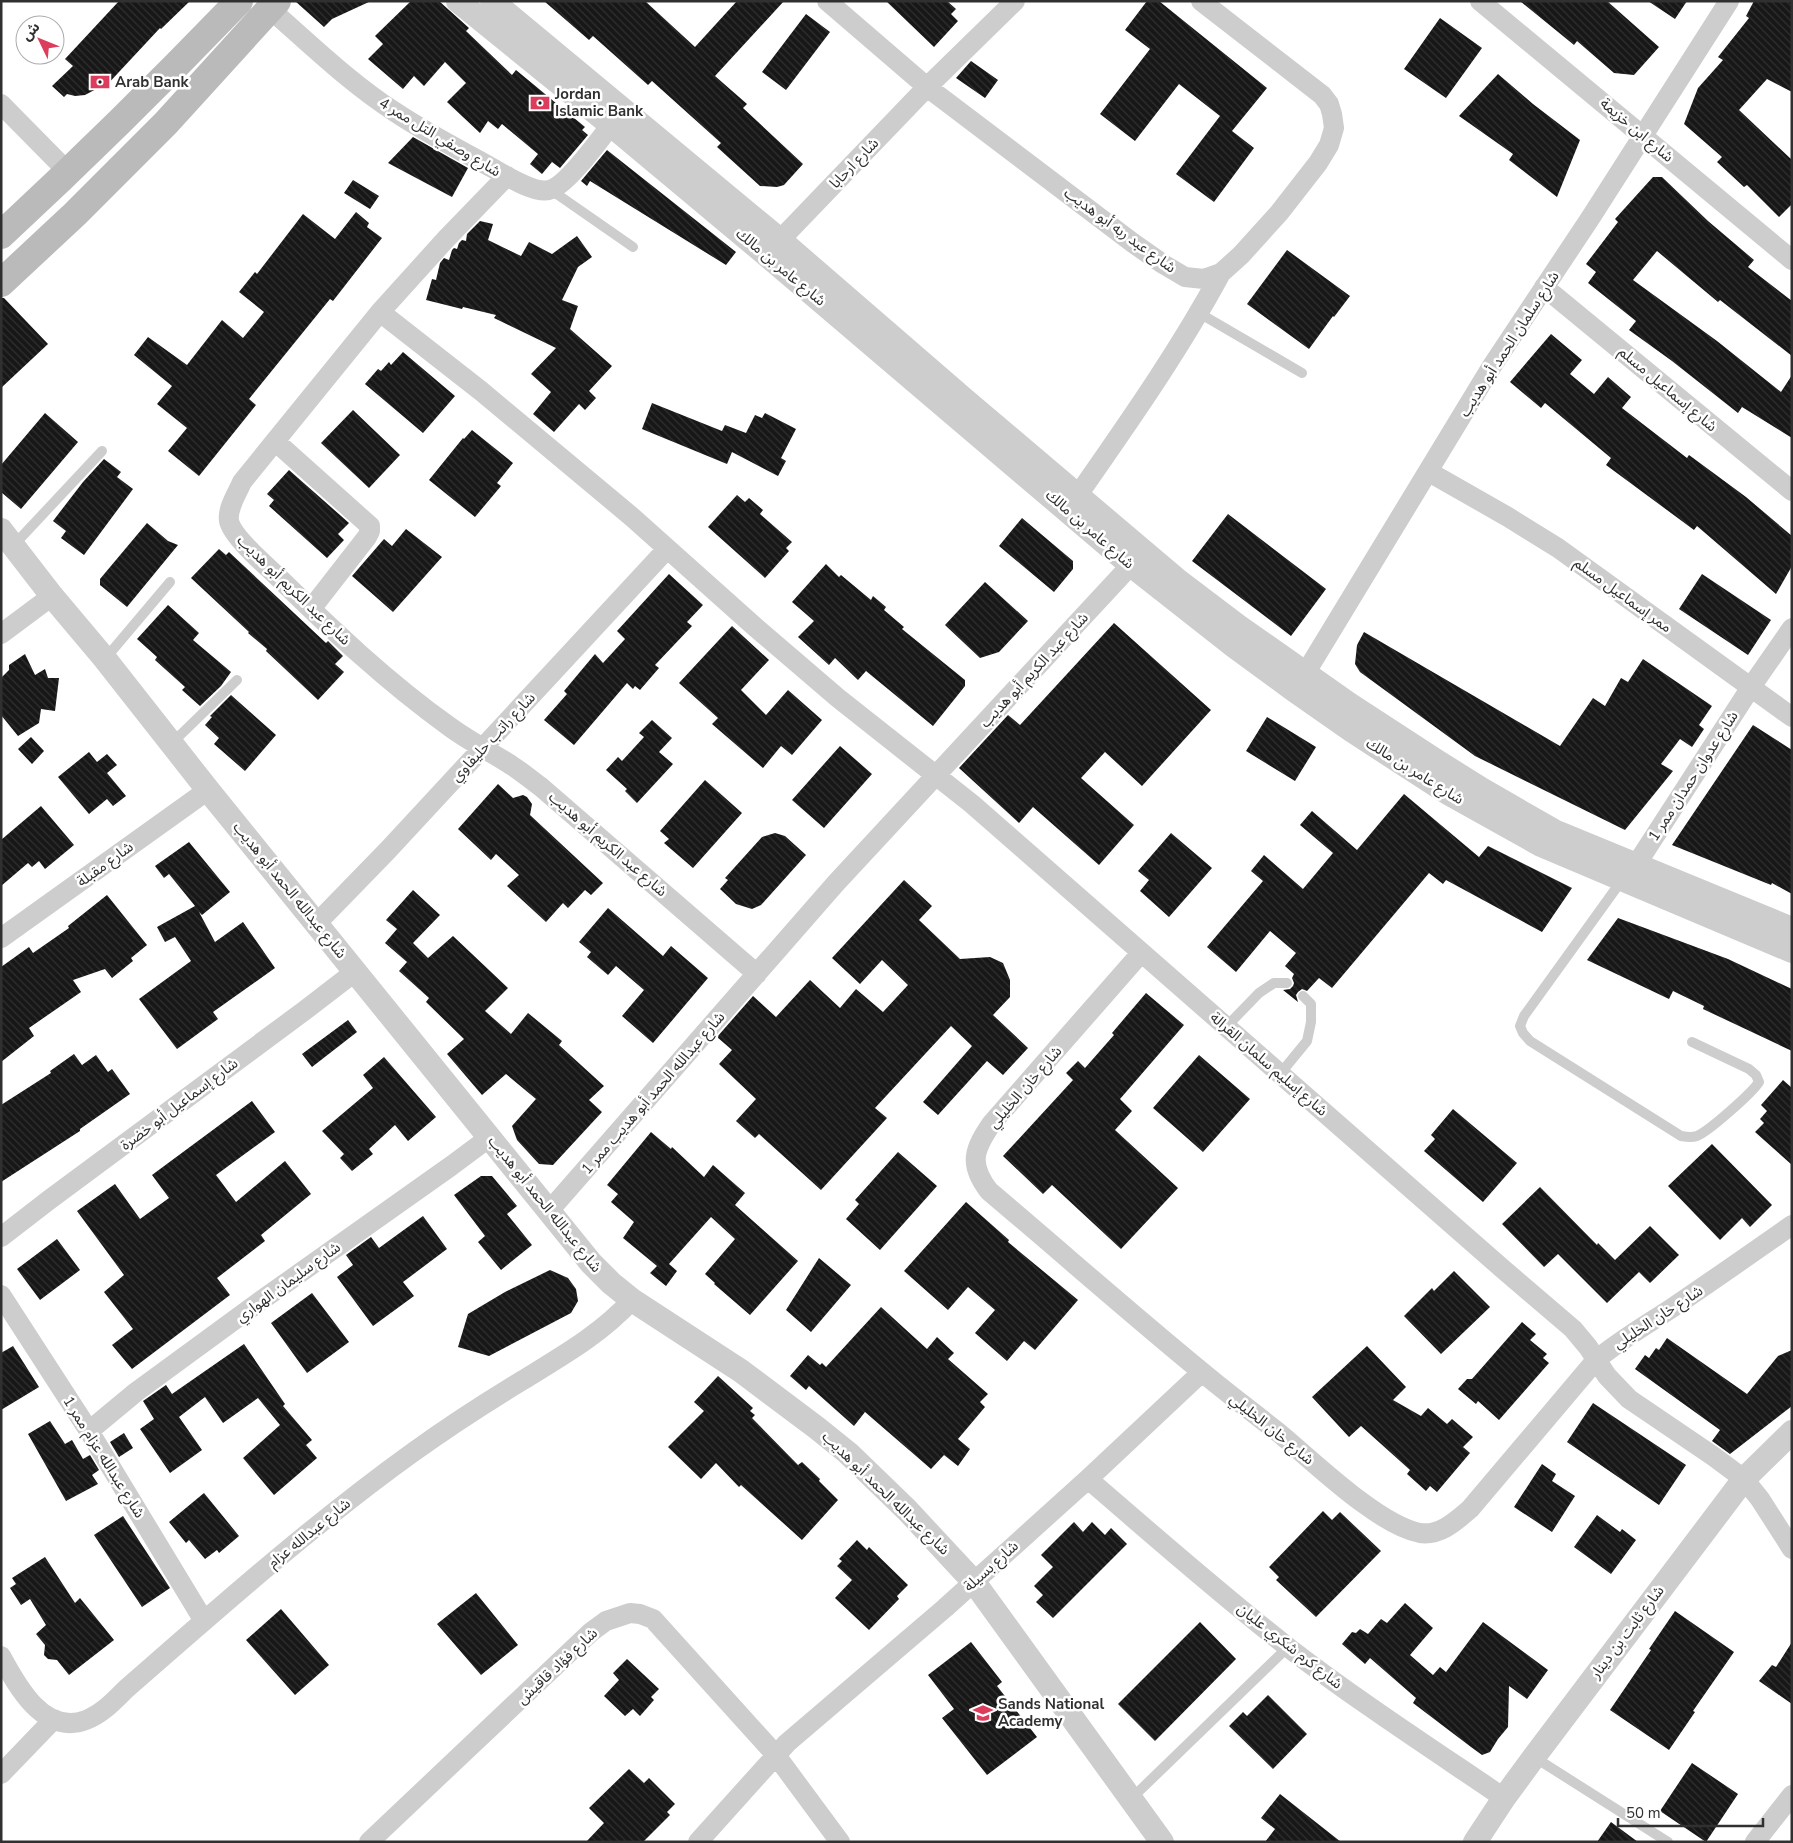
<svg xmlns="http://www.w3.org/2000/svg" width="1793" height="1843" font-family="'Nunito Sans','Noto Sans Arabic',sans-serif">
	<defs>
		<pattern id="building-back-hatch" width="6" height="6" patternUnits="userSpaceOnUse" patternTransform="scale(1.25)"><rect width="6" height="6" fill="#171717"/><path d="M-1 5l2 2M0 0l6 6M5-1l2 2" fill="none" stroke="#303030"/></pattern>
	</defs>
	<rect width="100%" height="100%" fill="#fff"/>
	<path fill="url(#building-back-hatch)" d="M119 1H190L161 29 160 28 105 87 102 86 85 95 75 96 67 94 64 97 52 86 73 66 65 59Z
		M295 1H371L332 19 324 27Z
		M411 1H439L469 28 466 31 512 75 516 70 585 127 582 130 588 135 560 168 552 162 542 174 530 164 538 154 502 124 498 129 488 121 480 133 447 102 466 83 445 62 424 86 414 76 403 89 368 59 383 44 375 36Z
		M544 1H645L695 47 737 1H784L715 76 747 104 743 108 803 164 784 185 777 187 760 186 717 147 721 143 652 81 648 85 593 36 589 40Z
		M886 1H947L956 9 951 14 958 21 934 47Z
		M1147 1H1159L1267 88 1232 131 1254 148 1214 202 1176 174 1220 116 1179 84 1135 141 1100 114 1150 49 1125 30Z
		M1520 1H1607L1659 47 1634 75 1614 73 1577 41 1574 45Z
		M1648 1H1687L1675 19Z
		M1754 1H1792V92L1767 79 1739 110 1792 160V204L1779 217 1747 185 1744 187 1717 162 1722 157 1684 124 1698 88 1723 60 1718 57 1749 18 1746 16Z
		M806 14 830 32 786 90 762 72Z
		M1440 18 1482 48 1446 98 1404 69Z
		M971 61 998 80 985 98 956 78Z
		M1498 74 1533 104 1580 140 1557 197 1509 160 1513 154 1459 116Z
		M413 137 468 168 452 197 388 163Z
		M607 150 736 252 726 265 590 181 587 186 581 181Z
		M1653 177H1662L1708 221 1754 260 1748 267 1792 301V356L1720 300 1718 302 1657 251 1633 280 1717 341 1781 392 1792 375V438L1742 407 1738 413 1672 361 1629 330 1636 321 1588 283 1596 272 1586 264 1618 222 1615 219Z
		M353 180 379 196 370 209 344 193Z
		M356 212 369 223 367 227 382 238 333 301 330 299 249 399 256 405 199 476 168 451 187 428 157 404 172 386 134 355 148 337 187 365 222 320 243 338 264 312 239 292 255 272 257 274 303 214 335 239Z
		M480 221 493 224 488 240 521 256 529 242 552 254 577 236 592 257 578 267 562 300 578 306 570 329 612 366 589 391 596 398 585 410 579 404 554 432 533 414 551 392 531 374 556 348 494 318 496 315 463 307 462 309 426 300 432 279 436 280 440 263 444 258 449 260 452 250 454 248 457 249 459 243 462 240 466 241 467 234Z
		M1287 250 1350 296 1334 317 1333 316 1309 349 1247 304Z
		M1 298H4L48 344 1 388Z
		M1551 334 1582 360 1570 374 1594 394 1608 377 1631 397 1622 408 1687 458 1689 455 1746 497 1792 536V566L1776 594 1697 526 1694 530 1606 465 1611 458 1545 403 1541 408 1510 382Z
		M403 352 455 396 423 433 365 384 378 369 381 371 389 362 391 365Z
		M652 403 722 431 725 425 746 433 755 415 762 418 765 413 796 429 781 458 786 461 778 476 732 452 727 464 642 429Z
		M353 410 400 455 369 488 321 443Z
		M45 413 78 442 21 509 1 492V465Z
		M472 430 513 463 497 483 501 486 475 517 429 480 463 438 464 439Z
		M104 459 121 472 117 477 133 489 84 555 61 538 66 531 53 521 83 482Z
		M289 470 349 523 338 534 344 540 327 558 269 506 274 500 267 494Z
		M737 495 745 502 749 498 763 510 760 514 792 542 786 548 789 551 765 578 708 527Z
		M1228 514 1326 589 1291 636 1192 561Z
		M1022 518 1073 561V569L1054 592 999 546Z
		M147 523 168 541 178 545 127 607 100 585V579Z
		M406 529 442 557 393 612 352 576 384 539 392 546Z
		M219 549 226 555 229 552 326 643 328 641 343 656 335 664 344 672 318 700 266 651 267 649 248 633 249 632 191 578Z
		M826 564 839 577 841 575 871 600 873 596 886 607 884 610 904 627 902 629 965 680V686L933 726 866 671 858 680 835 658 829 665 798 637 814 621 792 602Z
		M669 574 703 605 687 622 692 626 655 665 659 668 640 690 635 686 633 689 627 683 574 745 544 720 567 694 564 691 595 654 603 663 625 639 617 631Z
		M1702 574 1771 620 1748 655 1679 609Z
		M985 582 1028 621 999 652 980 658 945 625Z
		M168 605 199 633 193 640 231 672 221 686 200 706 182 690 185 687 155 660 157 657 137 639Z
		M1114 623 1211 710 1142 786 1105 752 1081 778 1134 825 1099 865 1033 807 1019 823 959 768 1008 715 1020 725Z
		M732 626 769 660 741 690 766 715 788 690 822 720 792 755 781 746 763 768 712 724 718 718 679 683Z
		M1364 632 1560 746 1593 698 1605 706 1621 678 1628 682 1643 659 1712 706 1699 725 1704 729 1692 747 1680 739 1661 764 1673 771 1625 830 1475 756 1360 672 1355 664 1357 645Z
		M25 654 35 675 45 669 48 678H59L55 711 41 709 39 723 18 736 1 715V678L9 670V665Z
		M231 695 276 735 245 771 214 744 219 738 205 725 212 717 210 716Z
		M1267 717 1316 747 1295 781 1246 751Z
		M652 720 672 738 659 752 673 764 637 803 625 791 627 789 606 770 618 757 622 761 644 737 639 733Z
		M1753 725 1792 750V894L1772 883 1771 885 1672 845Z
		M31 737 44 751 32 764 18 749Z
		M840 746 872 774 824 828 792 800Z
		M89 752 97 762 107 754 117 765 107 773 126 796 113 806 107 799 89 814 58 777Z
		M705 780 742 813 693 868 664 843 669 839 660 831Z
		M498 784 513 798 523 795 527 797 532 804 530 815 603 883 591 895 585 890 568 908 563 903 546 922 507 886 519 875 496 854 491 860 458 829Z
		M1404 794 1479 857 1488 846 1572 888 1542 932 1446 880 1443 884 1429 873 1332 988 1319 978 1307 991 1302 989 1298 992 1296 995 1298 1002 1283 990 1290 989 1293 986 1294 983 1292 978 1294 974 1285 966 1296 953 1270 931 1236 972 1207 947 1263 881 1251 871 1264 855 1303 889 1333 853 1300 825 1312 811 1357 850Z
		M41 806 74 845 45 869 39 861 32 867 28 863 1 886V840Z
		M775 833 785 836 806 855 761 905 752 909 736 904 720 889 728 880 725 878 762 837Z
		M1171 833 1212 868 1169 917 1140 891 1149 880 1138 871Z
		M189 842 230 892 202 915 199 912 215 942 243 922 275 968 213 1012 218 1019 177 1049 139 999 191 961 175 937 165 942 157 927 195 906 169 874 164 878 155 866Z
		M904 880 932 906 919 920 960 959 990 957 1003 963 1010 980V997L993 1015 1028 1048 1003 1075 987 1061 938 1115 923 1102 972 1046 951 1026 875 1108 887 1118 821 1190 759 1134 755 1138 736 1121 756 1099 719 1064 732 1050 717 1037 753 996 776 1017 810 980 840 1008 856 989 883 1012 908 985 882 960 860 984 832 958Z
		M413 890 440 915 413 943 428 958 453 936 508 988 485 1011 511 1034 528 1013 562 1041 559 1045 604 1086 589 1100 602 1112 553 1165 539 1164 517 1140 512 1126 536 1099 506 1074 482 1095 447 1054 464 1039 426 1002 429 998 399 971 407 962 385 943 397 929 386 920Z
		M107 895 147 945 131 958 133 961 112 978 105 969 73 980 81 992 29 1028 34 1036 1 1062V967L29 947 33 953 69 928 68 926Z
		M608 908 663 956 671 946 708 978 653 1043 622 1016 644 990 616 966 608 975 587 957 591 952 579 942Z
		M1618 918 1728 959 1792 989V1051L1703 1009 1704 1006 1673 991 1669 999 1587 960Z
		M1146 993 1184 1025 1120 1099 1132 1111 1115 1130 1178 1188 1121 1249 1052 1185 1043 1194 1003 1156 1073 1080 1066 1073 1078 1061 1085 1068 1114 1035 1112 1033Z
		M348 1020 357 1032 312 1067 302 1054Z
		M74 1054 82 1065 96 1055 108 1072 112 1069 130 1094 80 1129V1131L1 1182V1105L51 1073 50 1071Z
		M1199 1055 1250 1099 1203 1152 1153 1108Z
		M384 1057 436 1117 408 1141 395 1125 369 1149 373 1154 352 1171 340 1158 344 1154 322 1131 373 1088 363 1075Z
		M1783 1080 1792 1088V1165L1755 1132 1764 1123 1760 1119 1767 1111 1761 1105Z
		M252 1101 275 1132 216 1175 236 1202 285 1161 311 1194 261 1235 265 1241 217 1278 230 1295 132 1369 112 1345 133 1329 104 1292 124 1275 77 1211 115 1184 140 1219 169 1198 152 1175Z
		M1453 1109 1517 1163 1483 1202 1424 1151 1435 1139 1431 1135Z
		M651 1132 671 1149 672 1147 704 1177 713 1165 745 1193 735 1205 798 1261 750 1315 714 1284 715 1283 705 1274 735 1239 711 1217 669 1264 677 1271 666 1286 650 1273 657 1266 623 1238 634 1222 611 1202 618 1194 607 1185Z
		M1712 1144 1772 1205 1750 1227 1742 1218 1720 1240 1668 1186Z
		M898 1152 937 1186 880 1250 846 1219 859 1204 855 1200Z
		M481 1176H492L517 1206 507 1214 532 1245 501 1270 478 1242 485 1236 454 1195Z
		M1540 1187 1597 1245 1598 1243 1615 1260 1650 1226 1679 1255 1650 1283 1639 1272 1607 1303 1558 1254 1544 1267 1502 1224Z
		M966 1202 1009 1240 1008 1242 1078 1300 1035 1350 1024 1341 1007 1361 975 1333 995 1310 968 1287 948 1310 904 1271Z
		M423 1216 447 1249 403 1282 414 1296 373 1326 337 1277 353 1265 346 1255 371 1237 379 1248Z
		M57 1239 80 1270 40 1300 17 1269Z
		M819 1258 851 1285 811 1332 786 1310Z
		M550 1270 568 1278 576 1289 578 1301 571 1313 489 1356 458 1347 468 1314 505 1292Z
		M1454 1271 1490 1307 1441 1354 1404 1316 1432 1288 1434 1291Z
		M312 1293 349 1342 307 1373 271 1323Z
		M881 1307 927 1349 937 1337 954 1353 948 1359 988 1394 980 1402 985 1407 958 1439 970 1449 958 1466 944 1455 931 1469 865 1412 854 1426 809 1386 806 1390 790 1376 808 1355 820 1365 822 1363 826 1367Z
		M1522 1322 1536 1334 1530 1340 1547 1354 1543 1358 1549 1363 1499 1420 1478 1401 1476 1404 1458 1389 1467 1379H1472Z
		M1667 1338 1747 1394 1778 1356 1792 1350V1406L1730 1454 1712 1441 1720 1430 1635 1369 1645 1355 1649 1358 1656 1348 1659 1350Z
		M244 1344 285 1404 283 1406 312 1440 306 1445 317 1458 274 1495 243 1458 280 1425 258 1398 223 1423 205 1397 179 1417 202 1450 170 1473 140 1429 154 1419 143 1401 166 1385 172 1394Z
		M13 1346 39 1387 1 1410V1353Z
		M1367 1346 1406 1387 1393 1400 1421 1416 1428 1408 1447 1424 1452 1419 1473 1437 1463 1447 1470 1453 1437 1492 1430 1486 1426 1491 1407 1474 1410 1470 1361 1426 1349 1437 1312 1397Z
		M718 1376 753 1408 750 1411 755 1415 752 1418 798 1465 802 1462 820 1479 819 1481 838 1500 802 1540 741 1485 739 1487 716 1463 701 1479 668 1447 704 1411 694 1402Z
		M1593 1403 1686 1465 1659 1505 1567 1442Z
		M50 1421 65 1444 72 1440 83 1459 90 1455 99 1470 92 1475 98 1484 66 1501 28 1434Z
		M124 1433 133 1448 119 1457 110 1442Z
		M1542 1464 1556 1474 1552 1481 1575 1496 1552 1532 1514 1507Z
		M204 1493 239 1536 219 1553 217 1550 205 1559 189 1540 186 1543 169 1522Z
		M1323 1511 1332 1520 1340 1512 1381 1551 1316 1617 1276 1580 1279 1577 1269 1567Z
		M1597 1515 1620 1532 1622 1529 1636 1540 1611 1574 1574 1547Z
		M123 1516 170 1588 142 1607 94 1535Z
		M1074 1522 1083 1532 1092 1522 1105 1535 1111 1528 1127 1544 1053 1618 1036 1602 1043 1595 1034 1586 1053 1567 1041 1555Z
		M857 1540 867 1550 869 1547 908 1585 897 1596 899 1599 869 1630 835 1598 852 1580 837 1566 842 1561 839 1559Z
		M45 1557 75 1603 80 1598 114 1640 69 1675 57 1660 48 1659 44 1655 45 1645 36 1634 46 1625 30 1599 21 1605 10 1588 16 1584 12 1578Z
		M476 1593 518 1645 481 1675 437 1624Z
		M1405 1603 1433 1628 1410 1655 1433 1675 1440 1667 1446 1672 1483 1622 1548 1670 1527 1699 1509 1686 1508 1727 1498 1739 1490 1752 1482 1755 1471 1747 1413 1703 1416 1698 1370 1658 1365 1664 1342 1644 1352 1632 1356 1633 1360 1629 1368 1634 1381 1619 1387 1623Z
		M281 1609 329 1665 295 1695 246 1640Z
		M1675 1611 1734 1652 1693 1711 1695 1712 1669 1750 1610 1710 1651 1650 1649 1649Z
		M1200 1622 1236 1659 1155 1741 1118 1704Z
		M971 1642 1002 1682 997 1686 1037 1737 987 1775 942 1718 954 1709 928 1675Z
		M1792 1642V1704L1759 1681 1772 1665 1776 1667Z
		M627 1659 659 1689 651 1697 654 1700 640 1716 633 1709 625 1716 604 1696 619 1680 613 1673Z
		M1268 1695 1307 1734 1273 1769 1229 1726 1243 1712 1247 1716Z
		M1692 1763 1738 1794 1706 1842 1660 1811Z
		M629 1769 644 1783 649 1778 675 1804 667 1812 670 1815 643 1842H586L604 1823 589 1808Z
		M1280 1794 1341 1842H1265L1275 1829 1261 1818Z
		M1611 1822 1638 1842H1597Z"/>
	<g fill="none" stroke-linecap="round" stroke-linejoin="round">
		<path stroke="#cdcdcd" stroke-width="10" d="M551 190 633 247
			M1199 313 1302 373
			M13 546 102 451
			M105 659 170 582
			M172 743 237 680
			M1622 880 1524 1016 1520 1026 1523 1033 1530 1041 1681 1136C1687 1137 1691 1138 1697 1136 1709 1131 1752 1093 1759 1082L1756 1075 1749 1069 1692 1042
			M1227 1026 1259 993 1274 983H1287
			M1280 1074 1307 1041 1311 1022V1004L1303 996
			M1534 1757 1668 1842
			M1132 1798 1288 1647"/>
		<path stroke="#cdcdcd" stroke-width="20" d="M827 1 927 87 1133 243 1163 264 1185 277 1204 279 1221 273 1241 255 1279 213 1318 163 1329 145 1334 128 1332 114 1329 104 1322 95 1201 1
			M1480 1 1792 260
			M270 9C310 44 350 83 395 112 425 132 456 148 487 165 502 173 533 194 549 190 566 187 600 139 611 125
			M1 104 68 172
			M507 176 446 239 380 312 242 482C237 494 227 508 229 521 232 536 265 565 276 575 331 629 387 682 450 727 469 741 491 752 511 765 521 771 531 780 541 787L757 974
			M780 240 927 87 1015 1
			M1544 287 1792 491
			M380 312 481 391 632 517 754 626 838 698 972 804 1504 1270 1573 1329 1588 1347 1607 1376 1629 1399 1713 1456 1744 1479 1760 1499 1792 1549
			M276 442 370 526V531L367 537 311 609
			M1429 472 1508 517 1558 548 1792 717
			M1078 495C1128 423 1179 351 1221 273
			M1 634 52 596
			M1297 687 1492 366 1591 217 1729 1
			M1636 865 1751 687 1792 628
			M317 923 388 850 667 549
			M1 938 208 790
			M1141 953 992 1123C974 1149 968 1164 989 1191 1060 1251 1130 1313 1202 1372 1227 1393 1254 1413 1279 1433 1313 1461 1378 1525 1420 1533 1440 1536 1456 1521 1470 1509L1596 1360C1620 1340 1646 1325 1672 1308 1712 1281 1752 1253 1792 1225
			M549 1211 836 883 1131 565
			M1 1237 49 1200 304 1011 356 971
			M1 1295 89 1431 204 1621
			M89 1431 136 1392 259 1302 451 1166 490 1137
			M1088 1479C1154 1536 1220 1594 1289 1648 1358 1701 1432 1749 1504 1798
			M1 1656C17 1686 44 1736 86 1720 102 1714 114 1701 126 1689 219 1608 312 1525 412 1453 448 1427 485 1403 523 1380 562 1356 601 1334 632 1300
			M1 1774 54 1719
			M369 1842 591 1632 606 1621 630 1613 640 1614 653 1619 775 1754 840 1842
			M698 1842 787 1743 945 1608 1088 1479 1202 1372
			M1755 1842 1792 1795"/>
		<path stroke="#cdcdcd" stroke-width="24" d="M458 1 611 125 756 246 1131 565 1234 646 1294 690 1351 730 1448 793 1541 845 1792 951
			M492 1 780 240 965 400 1176 579 1238 626 1349 704 1435 760 1481 789 1554 831 1792 929
			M1 530 52 596 105 659 208 790 591 1263 611 1283 632 1300 741 1371 817 1428 848 1453 907 1510 974 1582 1162 1842
			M1475 1842 1504 1798 1534 1757 1744 1479 1792 1432"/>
		<path stroke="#bababa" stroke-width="28" d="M1 235C83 159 162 81 239 1
			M1 283 75 214 166 123 277 1"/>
	</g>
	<defs>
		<symbol id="bank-bare" viewBox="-9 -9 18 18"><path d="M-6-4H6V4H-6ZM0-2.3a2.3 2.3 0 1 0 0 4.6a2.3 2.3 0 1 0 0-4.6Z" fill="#dc3d5c" stroke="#fff" stroke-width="2.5" paint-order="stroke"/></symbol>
		<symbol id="school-bare" viewBox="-9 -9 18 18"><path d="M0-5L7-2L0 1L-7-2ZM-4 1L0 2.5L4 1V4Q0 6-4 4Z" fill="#dc3d5c" stroke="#fff" stroke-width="2.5" paint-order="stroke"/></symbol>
	</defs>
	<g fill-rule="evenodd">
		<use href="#bank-bare" x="86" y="68" width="28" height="28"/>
		<use href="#bank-bare" x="526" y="89" width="28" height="28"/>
		<use href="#school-bare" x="969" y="1699" width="28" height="28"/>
	</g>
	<g text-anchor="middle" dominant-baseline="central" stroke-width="5" stroke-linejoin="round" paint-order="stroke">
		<g font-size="15" font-weight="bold" fill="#303030" stroke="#fff" text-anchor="start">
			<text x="115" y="82">Arab Bank</text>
			<text x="555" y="94">Jordan<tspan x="555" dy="17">Islamic Bank</tspan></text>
			<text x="998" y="1704">Sands National<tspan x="998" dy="17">Academy</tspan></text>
		</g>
		<g font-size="15" fill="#303030" stroke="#fff">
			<text transform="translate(1637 130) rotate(40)">شارع ابن خزيمة</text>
			<text transform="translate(440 137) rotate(31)">شارع وصفي التل ممر 4</text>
			<text transform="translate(854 163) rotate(-46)">شارع ارحابا</text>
			<text transform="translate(1120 230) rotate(36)">شارع عبد ربه أبو هديب</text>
			<text transform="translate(781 267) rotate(40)">شارع عامر بن مالك</text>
			<text transform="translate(1509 344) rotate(-57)">شارع سلمان الحمد أبو هديب</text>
			<text transform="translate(1668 389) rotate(40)">شارع إسماعيل مسلم</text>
			<text transform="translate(1090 529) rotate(41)">شارع عامر بن مالك</text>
			<text transform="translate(294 590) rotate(44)">شارع عبد الكريم أبو هديب</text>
			<text transform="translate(1623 595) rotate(36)">ممر إسماعيل مسلم</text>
			<text transform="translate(1034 670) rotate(-47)">شارع عبد الكريم أبو هديب</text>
			<text transform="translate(493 737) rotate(-47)">شارع راتب حليفاوي</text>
			<text transform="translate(1415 771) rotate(32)">شارع عامر بن مالك</text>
			<text transform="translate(1693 776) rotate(-57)">شارع عدوان حمدان ممر 1</text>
			<text transform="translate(608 844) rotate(41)">شارع عبد الكريم أبو هديب</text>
			<text transform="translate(105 864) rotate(-36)">شارع مقبلة</text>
			<text transform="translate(290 890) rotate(51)">شارع عبدالله الحمد أبو هديب</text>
			<text transform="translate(1269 1064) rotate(41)">شارع إسليم سلمان القرالة</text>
			<text transform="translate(1025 1087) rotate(-49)">شارع خان الخليلي</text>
			<text transform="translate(653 1093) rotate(-49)">شارع عبدالله الحمد أبو هديب ممر 1</text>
			<text transform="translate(179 1104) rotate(-37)">شارع إسماعيل أبو خضرة</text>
			<text transform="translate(545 1204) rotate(51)">شارع عبدالله الحمد أبو هديب</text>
			<text transform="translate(288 1282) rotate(-36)">شارع سليمان الهواري</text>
			<text transform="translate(1658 1317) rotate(-33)">شارع خان الخليلي</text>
			<text transform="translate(1272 1429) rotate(39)">شارع خان الخليلي</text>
			<text transform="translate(104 1457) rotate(58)">شارع عبدالله عزام ممر 1</text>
			<text transform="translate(886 1493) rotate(44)">شارع عبدالله الحمد أبو هديب</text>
			<text transform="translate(309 1533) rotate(-39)">شارع عبدالله عزام</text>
			<text transform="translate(991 1566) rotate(-42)">شارع بسيلة</text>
			<text transform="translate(1627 1632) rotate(-53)">شارع ثابت بن دينار</text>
			<text transform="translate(1290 1646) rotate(38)">شارع كرم شكري عليان</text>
			<text transform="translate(557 1666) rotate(-43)">شارع فؤاد قاقيش</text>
		</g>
	</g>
	<rect width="1793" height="1843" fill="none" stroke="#303030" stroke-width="5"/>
	<g transform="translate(40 40) rotate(313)"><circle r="24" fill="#ffffff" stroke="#acacac"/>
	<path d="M0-4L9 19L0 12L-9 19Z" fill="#dc3d5c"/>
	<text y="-8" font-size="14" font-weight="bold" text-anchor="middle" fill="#303030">ش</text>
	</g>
	<path d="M1618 1818v8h145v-8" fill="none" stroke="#303030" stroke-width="2.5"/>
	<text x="1626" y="1818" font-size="15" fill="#303030" stroke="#ffffff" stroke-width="4" paint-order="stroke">50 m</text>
</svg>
